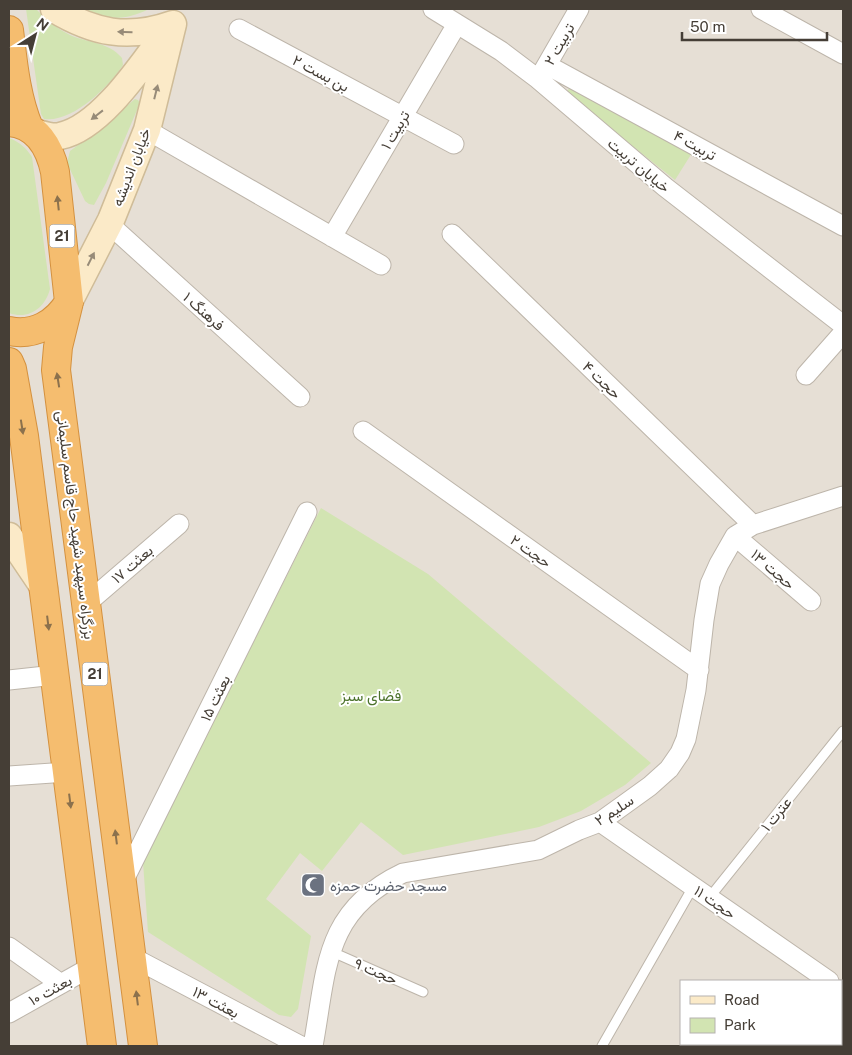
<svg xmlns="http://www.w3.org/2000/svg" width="852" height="1055" font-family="'Public Sans',Vazirmatn,sans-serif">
	<rect width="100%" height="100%" fill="#f2eee7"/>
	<path fill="#e6dfd5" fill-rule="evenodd" d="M9 9H843V1046H9ZM681 981H841V1044H681Z"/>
	<path fill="#d2e4b2" d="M26 9H36C46 19 56 28 70 35 88 43 109 42 122 58L123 65C109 87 72 123 44 119L41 114Z
		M73 9H149C119 24 103 17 73 9Z
		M570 87 692 153 675 180 566 93Z
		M135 99 138 100 140 103 106 183 94 205 89 204 85 201 67 163 70 151 101 128Z
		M9 138C20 142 26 148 32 157L50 289C45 308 29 320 9 313Z
		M321 508 428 574 651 763 625 785 581 811 539 827 403 855 361 822 322 871 300 853 266 899 311 936 298 1009 291 1017 279 1015 148 932 143 862Z"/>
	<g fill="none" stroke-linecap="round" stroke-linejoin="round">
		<defs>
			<path id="lane" d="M709 898 843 731
				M330 951 423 992
				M602 1046 693 887
				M840 1046 843 1041"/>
			<path id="street" d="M433 9 501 51 538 79 665 187 843 325
				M761 9 843 54
				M239 29 454 144
				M547 65 843 226
				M541 75 579 9
				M147 130 381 265
				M109 224 300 397
				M452 234 753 525
				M332 237 457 24
				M806 375 843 333
				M363 431 699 670
				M735 536 811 601
				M86 604 179 524
				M9 680 55 675
				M9 776 67 772
				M600 822 829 981
				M122 884 307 512
				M9 947 61 984
				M132 957 301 1046
				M841 990 843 991
				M9 1013 91 967
				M313 1046C327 970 323 911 403 873L538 850 579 830 600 822 650 786 669 769 680 753 686 739 696 690 704 620 710 584 719 564 735 536 753 525 843 496"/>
			<path id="secondary" d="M54 9C94 33 128 40 173 24
				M34 132C42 134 52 138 60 136 101 128 143 63 167 31
				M69 302 111 220 147 130 173 24
				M9 536 44 588"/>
			<path id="highway" d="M9 30C13 63 16 97 29 128
				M9 122C37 124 50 148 55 172L69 302C56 324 34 336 9 331
				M69 302 58 347 56 370 143 1046
				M9 362 12 369 24 436 102 1046"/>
		</defs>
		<use href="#lane" stroke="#bdb5aa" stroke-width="11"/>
		<use href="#street" stroke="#bdb5aa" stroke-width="21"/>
		<use href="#secondary" stroke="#cfbc98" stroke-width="29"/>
		<use href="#highway" stroke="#d4913f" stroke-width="30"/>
		<use href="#lane" stroke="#fff" stroke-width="9"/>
		<use href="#street" stroke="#fff" stroke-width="19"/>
		<use href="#secondary" stroke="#fbeac8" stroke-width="26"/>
		<use href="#highway" stroke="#f5bd6f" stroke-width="28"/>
	</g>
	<defs><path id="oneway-solid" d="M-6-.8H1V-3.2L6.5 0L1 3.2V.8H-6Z" transform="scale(1.25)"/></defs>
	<g fill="#978b78">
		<use href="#oneway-solid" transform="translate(125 32) rotate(-178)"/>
		<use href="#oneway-solid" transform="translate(156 92) rotate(-76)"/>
		<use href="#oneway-solid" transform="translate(97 115) rotate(142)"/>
		<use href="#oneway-solid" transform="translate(91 259) rotate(-63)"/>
	</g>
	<g fill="#8b714d">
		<use href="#oneway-solid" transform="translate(58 203) rotate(-96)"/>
		<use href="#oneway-solid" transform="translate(58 380) rotate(-99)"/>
		<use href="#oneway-solid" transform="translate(22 427) rotate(81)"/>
		<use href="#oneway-solid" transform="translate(48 623) rotate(83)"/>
		<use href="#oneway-solid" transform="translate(70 801) rotate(83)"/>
		<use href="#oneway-solid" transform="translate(116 837) rotate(-97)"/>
		<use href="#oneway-solid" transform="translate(137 998) rotate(-97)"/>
	</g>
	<defs>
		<symbol id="mosque-square" viewBox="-11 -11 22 22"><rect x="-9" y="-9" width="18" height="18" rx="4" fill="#6b7280" stroke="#fff"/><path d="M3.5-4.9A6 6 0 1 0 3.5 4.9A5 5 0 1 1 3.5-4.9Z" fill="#fff"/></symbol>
	</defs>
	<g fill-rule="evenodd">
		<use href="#mosque-square" x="299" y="871" width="28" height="28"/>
	</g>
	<g text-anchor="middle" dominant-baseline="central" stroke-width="4" stroke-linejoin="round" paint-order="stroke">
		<g fill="#fff" stroke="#7d7872" stroke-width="1">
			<rect x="49.5" y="224.5" width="25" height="23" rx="4"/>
			<rect x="82.5" y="662.5" width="25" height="23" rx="4"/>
		</g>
		<g font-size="14" font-weight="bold" fill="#453e36">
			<text x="62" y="236">21</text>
			<text x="95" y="674">21</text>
		</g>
		<g font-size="15" fill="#453e36" stroke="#fff">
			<text transform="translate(559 44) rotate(-60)">تربیت ۲</text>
			<text transform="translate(321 73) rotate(28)">بن بست ۲</text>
			<text transform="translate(395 130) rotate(-60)">تربیت ۱</text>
			<text transform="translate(695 145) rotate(29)">تربیت ۴</text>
			<text transform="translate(639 165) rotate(40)">خیابان تربیت</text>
			<text transform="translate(131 167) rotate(-69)">خیابان اندیشه</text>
			<text transform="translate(204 311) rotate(42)">فرهنگ ۱</text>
			<text transform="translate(602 380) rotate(44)">حجت ۴</text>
			<text transform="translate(76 525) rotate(83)">بزرگراه سپهبد شهید حاج قاسم سلیمانی</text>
			<text transform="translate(531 551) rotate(35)">حجت ۲</text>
			<text transform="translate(132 564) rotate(-41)">بعثت ۱۷</text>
			<text transform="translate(773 569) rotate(41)">حجت ۱۳</text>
			<text transform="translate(215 698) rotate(-64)">بعثت ۱۵</text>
			<text transform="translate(614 810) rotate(-33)">سلیم ۲</text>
			<text transform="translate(776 814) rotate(-51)">عترت ۱</text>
			<text transform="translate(715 902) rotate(35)">حجت ۱۱</text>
			<text transform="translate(376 971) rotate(23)">حجت ۹</text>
			<text transform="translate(50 990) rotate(-29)">بعثت ۱۰</text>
			<text transform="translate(216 1002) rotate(28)">بعثت ۱۳</text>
		</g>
		<g font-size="15" fill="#4d732d" stroke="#fff">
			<text x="371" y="695">فضای سبز</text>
		</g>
		<g font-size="15" fill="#5b616d" stroke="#fff" text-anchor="start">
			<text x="330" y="885">مسجد حضرت حمزه</text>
		</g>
	</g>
	<rect width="852" height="1055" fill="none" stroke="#453e36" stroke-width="20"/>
	<rect x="680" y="980" width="162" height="65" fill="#ffffff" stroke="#b5b2af"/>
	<rect x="690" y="996" width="25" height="8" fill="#fbeac8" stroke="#b5b2af"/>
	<text x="724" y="1005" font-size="15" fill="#453e36">Road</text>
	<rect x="690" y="1018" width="25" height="15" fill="#d2e4b2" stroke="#b5b2af"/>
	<text x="724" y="1030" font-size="15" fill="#453e36">Park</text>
	<g transform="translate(35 35) rotate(36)" stroke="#ffffff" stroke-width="4" paint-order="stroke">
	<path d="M0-4L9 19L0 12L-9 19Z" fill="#453e36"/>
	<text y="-8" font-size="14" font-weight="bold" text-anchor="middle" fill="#453e36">N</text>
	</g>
	<path d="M682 32v8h145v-8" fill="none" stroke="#453e36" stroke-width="2.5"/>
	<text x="690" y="32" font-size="15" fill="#453e36" stroke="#ffffff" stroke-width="4" paint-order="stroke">50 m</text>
</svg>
